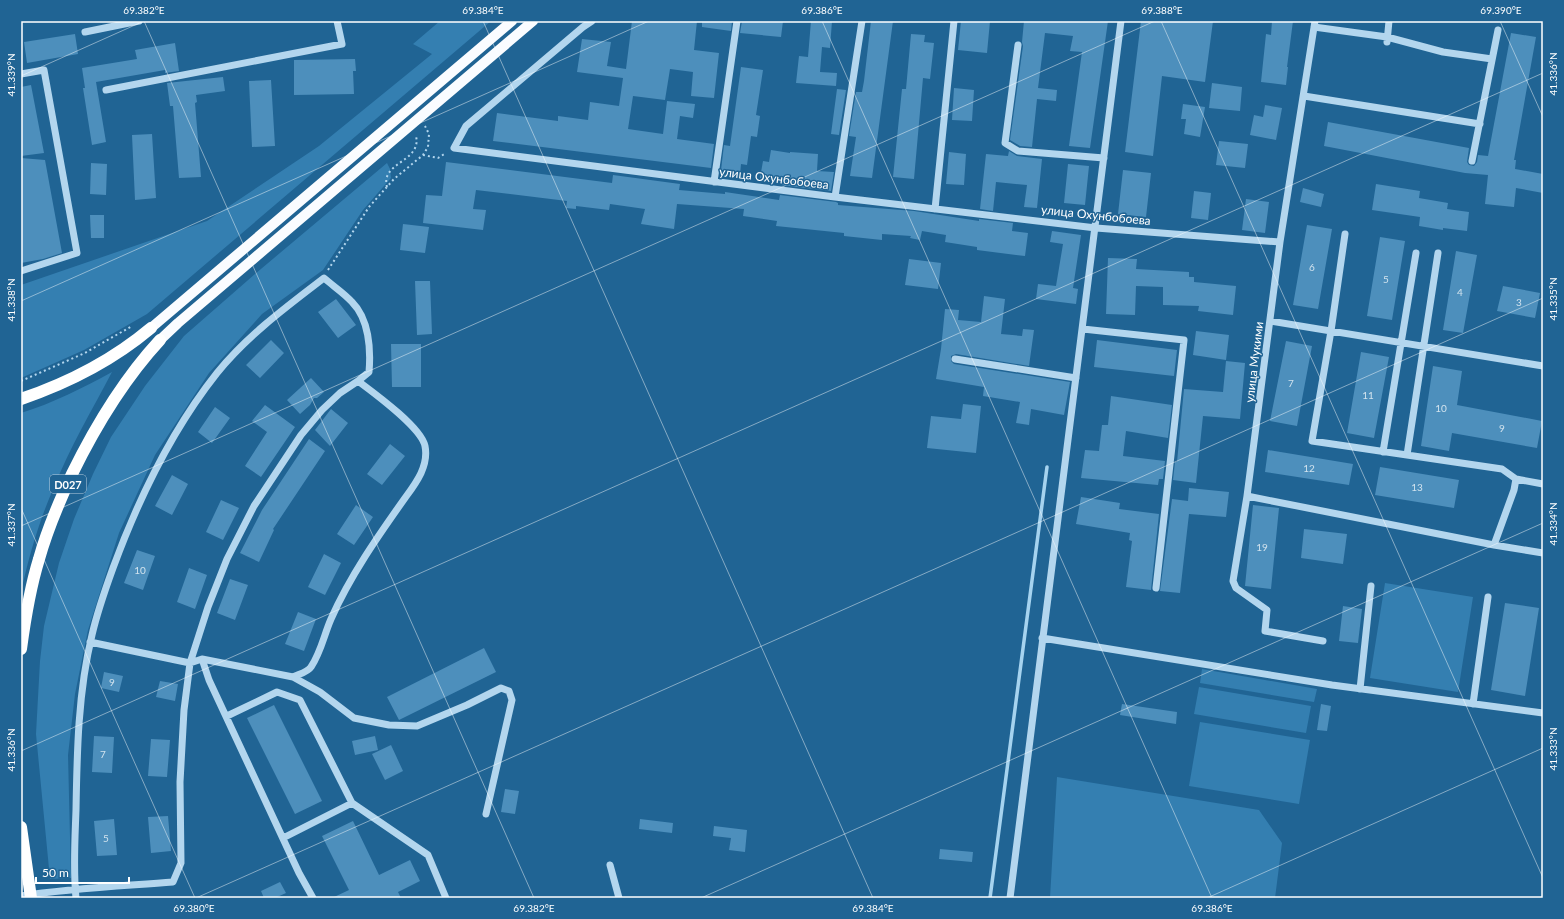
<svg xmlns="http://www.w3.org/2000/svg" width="1564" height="919" font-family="Lato,sans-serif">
	<rect width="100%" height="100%" fill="#206494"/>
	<path fill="#347fb1" d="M440 21H491L147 314 84 350 21 378V285L207 221 319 146 432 54 413 44Z
		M387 163 390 169 391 178 363 210 323 270 262 314 209 373 155 455 119 533 88 630 75 694 68 755 71 878 50 879 36 734 40 661 44 626 59 563 74 519 93 474 111 437 145 386 184 336 255 274Z
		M112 372C92 410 70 447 54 487 39 521 29 556 21 592V413C53 403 83 388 112 372Z
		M1385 583 1473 597 1458 692 1370 678Z
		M1202 669 1317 689 1314 702 1200 683Z
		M1199 687 1311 706 1306 733 1194 714Z
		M1200 722 1310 740 1299 804 1189 786Z
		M1057 777 1259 810 1282 843 1275 898H1050Z"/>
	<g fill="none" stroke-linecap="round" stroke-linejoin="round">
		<path stroke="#a6d3ef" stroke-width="3.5" d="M990 898 1047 467"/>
	</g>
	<path fill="#4d8fbc" d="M632 21H697L694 50 719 53 714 98 691 96 693 72 670 69 665 100 633 96 628 129 663 134 667 101 695 104 693 118 680 116 677 139 714 144 711 168 493 141 497 113 558 121V116L588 120 590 102 619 106 623 78 577 72 582 39 611 42 607 66 626 69Z
		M702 21H732L731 31 702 27Z
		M742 21H783L781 37 740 33Z
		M811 21H832L830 48 822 47 820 72 837 73 836 86 796 83 799 56 808 57Z
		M871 21H893L872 178 850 176 856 137 849 136 856 92H862L864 81Z
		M961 21H990L987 53 958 50Z
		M1024 21H1108L1090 148 1069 146 1082 52 1070 51 1073 36 1045 33 1038 88 1057 90 1056 101 1037 99 1032 147 1020 146 1010 140 1023 46 1022 42Z
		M1141 21H1213L1205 82 1162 76 1153 156 1125 152Z
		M1272 21H1293L1287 67H1288L1286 85 1261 82 1266 34 1271 35Z
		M1511 33 1536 37 1514 160H1516L1515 169 1543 174V193L1516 188 1514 207 1485 204 1488 175 1465 173 1324 146 1328 122 1469 148 1467 162 1469 165 1474 166 1477 162 1478 155 1488 156Z
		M75 34 78 54 27 63 24 42Z
		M911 34 925 35 924 42 934 43 930 79 923 78 914 179 893 177 902 89H906Z
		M175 43 179 71 165 73V70L96 82 106 142 92 145 83 88H85L82 68 137 59 135 50Z
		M355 59 356 71H353L354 94 294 95V60Z
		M741 67 763 70 756 115 760 116 757 137 751 136 747 165 741 164 740 175 727 173 728 170H721L724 145 730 146Z
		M223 77 225 91 196 95 197 102 195 103 201 177 179 178 173 106H170L167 83Z
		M271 80 275 146 252 147 249 81Z
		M1212 83 1242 87 1240 111 1209 108Z
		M31 85 44 153 21 156V87Z
		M954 88 974 90 972 121 952 120Z
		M837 89 846 90 839 135 831 134Z
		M1183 104 1205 107 1200 137 1184 134 1186 119H1181Z
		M1265 105 1282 108 1276 140 1250 135 1254 115 1263 117Z
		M152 134 156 198 135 200 132 135Z
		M1219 141 1248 144 1245 168 1216 165Z
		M771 150 790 153V152L818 154 817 171 834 172 831 191 781 185V181L760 178 763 161 769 162Z
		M1009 151 1017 156 1042 159 1037 208 1024 207 1027 185 996 182 993 211 980 209 986 154 1008 156Z
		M949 152 966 154 964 185 946 184Z
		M21 158 45 160 62 253 43 259 21 263Z
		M446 162 612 183 613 175 680 184 679 190 725 194V192L779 200 780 195 836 202 838 203V205L914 211 979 221V219L1013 223 1012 231 1028 233 1025 256 977 250V247L945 242 946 235 922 231 920 240 910 238 911 236 882 234V240L844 236V233L776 226 777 221 743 216 744 209 677 204 674 229 641 224 645 209 610 204 609 210 576 206V209L566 208 567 201 476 190 473 209 486 210 483 230 423 223 426 195 442 196Z
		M91 163 107 164 106 195 90 194Z
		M1068 164 1089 166 1085 205 1064 203Z
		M1123 170 1151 173 1146 217 1118 214Z
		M1376 184 1420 191 1419 198 1448 203 1447 209 1469 212 1467 231 1443 228V230L1419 226 1420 217 1372 210Z
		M1303 188 1324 194 1321 207 1300 202Z
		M1194 191 1211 193 1208 220 1191 218Z
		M1246 199 1269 202 1265 233 1242 230Z
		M90 215H104V238H91Z
		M403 224 429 227 425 253 400 250Z
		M1307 225 1332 229 1318 309 1293 305Z
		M1052 231 1081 235 1073 288 1078 289 1076 304 1036 299 1038 284 1056 286 1063 244 1050 242Z
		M1380 237 1405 241 1392 320 1367 316Z
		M1456 251 1477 255 1463 333 1443 330Z
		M1108 258 1137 259 1136 269 1189 272V277H1194V282L1236 286 1233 315 1198 311 1199 306 1163 305V287L1136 286 1135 315 1106 314Z
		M909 259 941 263 938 289 905 285Z
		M415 281H430L432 334 417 335Z
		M1503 286 1540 293 1535 318 1497 311Z
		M984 296 1005 299 1001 334 1022 336 1023 329 1034 330 1029 366 956 354 951 356V361L954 364 1070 382 1064 415 1031 409 1029 425 1016 423 1020 402 983 396 984 387 936 379 941 349 945 309 959 310 958 320 981 322Z
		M336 299 356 325 338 338 318 312Z
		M1196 331 1229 335 1226 360 1193 355Z
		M271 340 284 353 260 378 246 365Z
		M1097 340 1177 350 1174 376 1094 367Z
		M1286 341 1312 346 1297 426 1270 421Z
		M391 344H421V387H392Z
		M1361 352 1389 357 1374 438 1347 433Z
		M1226 361 1245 363 1240 419 1203 416 1196 483 1173 480 1175 462H1177L1184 389 1223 392Z
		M1433 366 1462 371 1457 405 1542 421 1537 448 1452 433 1449 451 1421 446Z
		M311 378 324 392 317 398H314L310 405 300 414 287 400Z
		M1111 396 1172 405 1168 438 1126 431 1123 456 1165 461 1163 479H1159L1158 485 1081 478 1085 450 1099 451 1102 425H1108Z
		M963 404 981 406 976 453 927 448 931 416 961 419Z
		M265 405 295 427 261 477 245 466 267 432 252 421Z
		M215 407 230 418 212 443 198 432Z
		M331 409 348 423 330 446 315 430Z
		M309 439 325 451 273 529 274 530 259 562 240 553 262 510Z
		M390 444 405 456 382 485 367 474Z
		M1268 450 1353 464 1349 485 1265 472Z
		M1380 467 1459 480 1454 508 1375 495Z
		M172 475 188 484 172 515 155 506Z
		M1189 488 1229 492 1226 517 1189 514 1180 593 1160 591 1172 499 1188 501Z
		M1081 497 1120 503 1119 509 1159 514 1151 590 1126 587 1132 541 1129 540 1130 533 1076 524Z
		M221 500 239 508 223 540 206 532Z
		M356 505 373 517 354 545 337 534Z
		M1253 505 1279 508 1271 589 1245 586Z
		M1304 529 1347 534 1343 564 1301 558Z
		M137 550 155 556 143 590 124 583Z
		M324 554 341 563 325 595 308 587Z
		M189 568 207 575 195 609 177 602Z
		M230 579 248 585 235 620 217 613Z
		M1505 603 1539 608 1525 696 1491 690Z
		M1343 606 1362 609 1358 643 1339 641Z
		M298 612 316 619 304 651 285 644Z
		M484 648 496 672 399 720 387 697Z
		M104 672 123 676 119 692 101 688Z
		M160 681 178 684 175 701 156 697Z
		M1122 704 1177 712 1176 724 1120 715Z
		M1321 704 1331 706 1327 731 1317 730Z
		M274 705 322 801 295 814 247 718Z
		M94 736 114 737 112 773 92 772Z
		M375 736 378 750 355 755 352 741Z
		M151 739 170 740 167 777 148 776Z
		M391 745 403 771 385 780 372 754Z
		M505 789 519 791 515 814 501 812Z
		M168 816 171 851 151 853 148 817Z
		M114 819 117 855 97 856 94 821Z
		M640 819 673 823 672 833 639 829Z
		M353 821 379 875 410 860 420 881 398 892 401 898H332L349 890 322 836Z
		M714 826 747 830 745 852 729 850 731 838 713 836Z
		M940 849 973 852 972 862 939 859Z
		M280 882 286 893 275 898H264L261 891Z"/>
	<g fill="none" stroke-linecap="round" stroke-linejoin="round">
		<path stroke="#b3d6ee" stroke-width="2" stroke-dasharray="2 3" stroke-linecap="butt" d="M423 155 438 158 446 153
			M387 187C380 162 422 162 416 136
			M328 270 369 207 394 179 423 155 428 147 429 134 425 126
			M21 381 85 353 132 326"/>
		<path stroke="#b3d6ee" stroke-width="7" d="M592 21 583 27 466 126 454 148 835 197 1096 228 1280 242
			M1315 21 1280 242 1247 496 1233 581 1236 588 1267 610 1265 631 1323 641
			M1314 27 1387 37 1443 52 1492 59
			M85 32 139 21
			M1387 42 1389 21
			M1018 45 1005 143 1018 151 1104 158
			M21 74 44 70 77 253 21 271
			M106 90 342 44 337 21
			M1304 96 1480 124
			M1472 161 1498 30
			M714 182 737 21
			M835 197 862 21
			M935 209 954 21
			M1345 234 1331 331 1312 441 1502 469 1516 479 1543 484
			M1270 321 1543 366
			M1083 329 1184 340 1156 588
			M955 359 1076 378
			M1383 452 1416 253
			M1407 455 1438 253
			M1247 496 1494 545 1543 553
			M1494 545 1514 490 1516 479
			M1042 638 1332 685 1543 713
			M90 642 190 663 202 659 293 677 320 692 354 718 389 725 417 726 467 705 501 688 509 691 512 700 486 814
			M202 659 209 680 299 873 313 898
			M293 677C299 674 308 672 311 667 321 652 324 635 331 619 350 576 378 536 405 498 416 483 429 466 425 446 421 427 374 393 358 381
			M1360 689 1371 586
			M1473 704 1488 597
			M227 716 277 692 300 700 352 803 428 855 446 898
			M283 838 352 803
			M610 865 619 898
			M21 896C71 888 122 886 173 882L181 863 180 782 184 710 190 663 208 607 227 559 254 506 301 435 322 410 340 393 358 381 369 372C371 349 369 319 352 302 344 293 333 286 324 278 286 307 247 336 217 373 171 431 138 500 113 568 105 590 97 613 92 635 78 692 77 752 76 810 75 839 73 869 76 898
			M1010 898 1121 21"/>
		<path stroke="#fafcff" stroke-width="10" d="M151 328 512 21
			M160 340 178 323 533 21"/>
		<path stroke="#fff" stroke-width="12" d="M21 399C68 383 113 360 151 328
			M21 649C25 619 30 588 39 559 47 530 59 502 72 474 96 425 123 380 160 340
			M21 827 31 898"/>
	</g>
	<path fill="none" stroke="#fff" stroke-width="1" stroke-opacity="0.45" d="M144 21 534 898M483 21 873 898M822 21 1212 898M1161 21 1543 878M1500 21 1543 117M21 76 144 21M21 301 649 21M21 508 195 898M21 526 1155 21M21 751 1543 73M196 898 1543 298M701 898 1543 523M1207 898 1543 748"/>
	<g text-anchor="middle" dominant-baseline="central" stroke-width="3" stroke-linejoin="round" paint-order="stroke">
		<g font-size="10" fill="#d2e3ee">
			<text x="1312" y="267">6</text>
			<text x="1386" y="279">5</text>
			<text x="1460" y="292">4</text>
			<text x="1519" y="302">3</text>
			<text x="1291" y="383">7</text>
			<text x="1368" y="395">11</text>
			<text x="1441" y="408">10</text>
			<text x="1502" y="428">9</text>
			<text x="1309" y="468">12</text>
			<text x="1417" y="487">13</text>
			<text x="1262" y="547">19</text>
			<text x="140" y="570">10</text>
			<text x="112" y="682">9</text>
			<text x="103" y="754">7</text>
			<text x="106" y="838">5</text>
		</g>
		<rect fill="#206494" stroke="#bcd0df" stroke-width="1" x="50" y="475" width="36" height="18" rx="3"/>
		<g font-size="11" font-weight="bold" fill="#fff">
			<text x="68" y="484">D027</text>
		</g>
		<g font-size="12" fill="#fff" stroke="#206494">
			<text transform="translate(774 178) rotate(7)">улица Охунбобоева</text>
			<text transform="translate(1096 215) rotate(6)">улица Охунбобоева</text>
			<text transform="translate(1254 362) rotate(-83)">улица Мукими</text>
		</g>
	</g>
	<rect width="1564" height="919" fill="none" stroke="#206494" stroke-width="44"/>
	<path d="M36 877v6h93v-6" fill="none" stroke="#ffffff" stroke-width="2"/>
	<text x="42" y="877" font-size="12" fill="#ffffff" stroke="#206494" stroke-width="3" paint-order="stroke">50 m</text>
	<rect x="22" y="22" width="1520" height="875" fill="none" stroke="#fff" stroke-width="1.5"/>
	<g font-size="10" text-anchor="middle" fill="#fff">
		<text x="144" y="14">69.382°E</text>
		<text x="483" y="14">69.384°E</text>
		<text x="822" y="14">69.386°E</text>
		<text x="1162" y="14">69.388°E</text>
		<text x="1501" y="14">69.390°E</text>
		<text transform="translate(1553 74) rotate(-90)" y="4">41.336°N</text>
		<text transform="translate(11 75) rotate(-90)" y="4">41.339°N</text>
		<text transform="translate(1553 299) rotate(-90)" y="4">41.335°N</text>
		<text transform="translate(11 300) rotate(-90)" y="4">41.338°N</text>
		<text transform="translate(1553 524) rotate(-90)" y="4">41.334°N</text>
		<text transform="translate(11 525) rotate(-90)" y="4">41.337°N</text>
		<text transform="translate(1553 749) rotate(-90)" y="4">41.333°N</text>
		<text transform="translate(11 750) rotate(-90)" y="4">41.336°N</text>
		<text x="194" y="912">69.380°E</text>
		<text x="534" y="912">69.382°E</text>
		<text x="873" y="912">69.384°E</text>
		<text x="1212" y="912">69.386°E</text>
	</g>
</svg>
